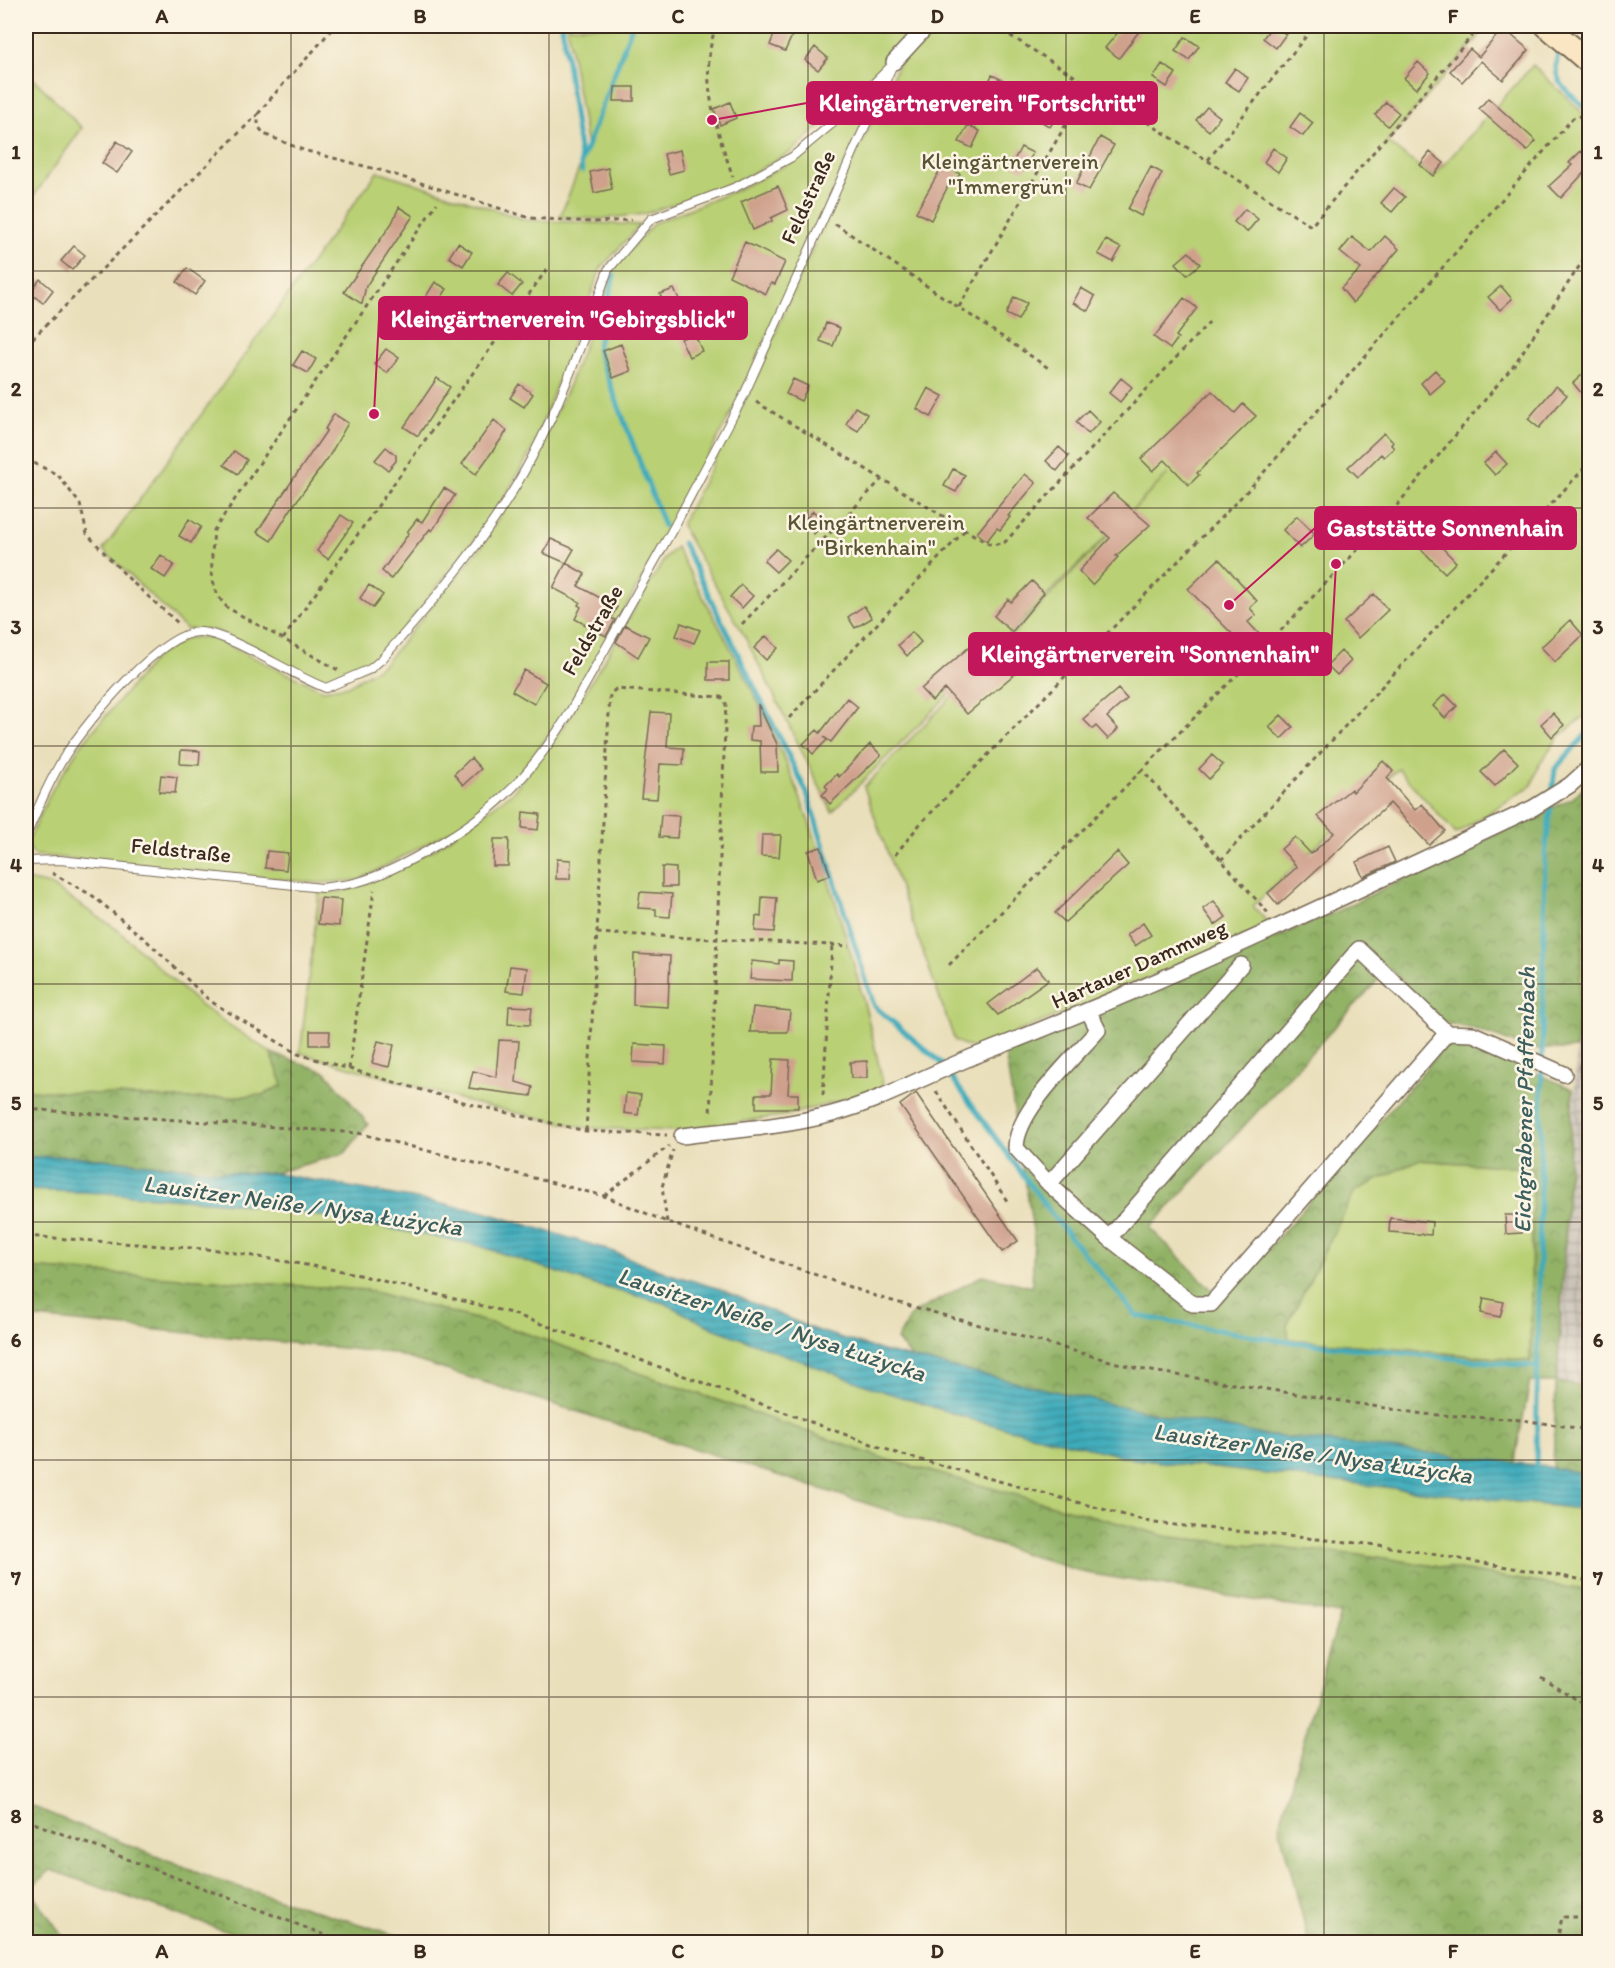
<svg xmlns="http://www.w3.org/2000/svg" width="1615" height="1968" font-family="Itim,sans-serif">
	<defs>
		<pattern id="industrial-grid" width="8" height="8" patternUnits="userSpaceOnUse" patternTransform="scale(1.5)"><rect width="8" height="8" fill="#cbc3b8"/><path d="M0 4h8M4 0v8" fill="none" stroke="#a69f95"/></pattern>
		<pattern id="forest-crowns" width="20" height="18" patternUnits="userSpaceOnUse" patternTransform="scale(1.5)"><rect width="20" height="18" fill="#92b266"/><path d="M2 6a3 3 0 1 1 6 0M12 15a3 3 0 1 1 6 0" fill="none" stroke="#789153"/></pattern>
		<pattern id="water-rules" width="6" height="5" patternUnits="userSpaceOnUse" patternTransform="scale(1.5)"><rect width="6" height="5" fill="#3dabbb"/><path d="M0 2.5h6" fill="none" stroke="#348b97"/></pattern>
	</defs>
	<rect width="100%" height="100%" fill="#fcf5e5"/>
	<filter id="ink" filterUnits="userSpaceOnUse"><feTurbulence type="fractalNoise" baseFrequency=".0167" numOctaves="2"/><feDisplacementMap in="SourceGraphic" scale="12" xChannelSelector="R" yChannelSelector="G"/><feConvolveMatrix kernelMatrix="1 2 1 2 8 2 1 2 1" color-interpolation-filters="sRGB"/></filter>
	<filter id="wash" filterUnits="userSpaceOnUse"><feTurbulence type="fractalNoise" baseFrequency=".008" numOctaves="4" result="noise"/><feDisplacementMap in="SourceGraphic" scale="24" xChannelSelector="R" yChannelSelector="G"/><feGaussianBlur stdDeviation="1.35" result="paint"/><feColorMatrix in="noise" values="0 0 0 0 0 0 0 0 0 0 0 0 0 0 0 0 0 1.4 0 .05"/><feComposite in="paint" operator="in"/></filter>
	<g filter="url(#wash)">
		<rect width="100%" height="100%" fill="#eadfbb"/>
		<path fill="url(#industrial-grid)" d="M1589 840V1387L1557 1382Z"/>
		<path fill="#b9d075" stroke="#7a7d4a" stroke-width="1.5" d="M567 26H923L859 92 791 152 731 185 644 214 600 219 560 217 587 148Z
			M935 26H1488L1387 142 1433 177 1533 65 1589 119V712L1558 738 1539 765 1532 785 1456 834 1398 769 1253 906 1270 925 1084 1005 974 1049 955 1041 864 787 1168 474 832 812 745 637 681 525 755 381 799 278 898 65Z
			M26 71 82 128 26 207Z
			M883 80 739 398 669 531 564 715 510 786 458 827 359 880 319 883 34 855 27 843 53 788 81 745 157 656 187 638 209 637 323 690 348 686 384 664 482 546 537 453 569 385 613 269 654 223 737 190 790 163Z
			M378 171 526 220 640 225 601 268 532 450 494 515 394 641 368 667 332 680 311 679 217 631 186 629 103 550Z
			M676 547C726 639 778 731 812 830 841 915 866 1001 884 1089L787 1115 678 1131 586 1128 473 1103 300 1053 319 893 340 892 360 886 433 850 513 792 570 717 665 558Z
			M1589 840V1036L1576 1041 1588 842Z
			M26 880 50 885 118 930 201 1006 271 1053 284 1085 262 1095 188 1099 26 1090Z
			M1418 1160 1533 1168 1530 1361 1289 1339 1286 1327 1355 1191Z
			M26 1190 106 1193 232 1203 334 1218 477 1245 592 1284 664 1303 713 1328 977 1421 1135 1459 1589 1510V1591L1371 1556 1169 1537 885 1459 513 1329 366 1290 26 1268Z"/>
		<path fill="url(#forest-crowns)" stroke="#666e42" stroke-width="1.5" fill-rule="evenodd" d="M1589 781V840L1576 1049H1530L1475 1029 1445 1023 1389 968 1150 1228 1223 1301 1449 1042H1463L1573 1089 1557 1382 1589 1387V1474L1553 1468 1556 1382H1530L1514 1464 1263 1435 1110 1404 913 1359 897 1340 911 1315 983 1275 1032 1287 1034 1237 1005 1052 1331 914 1573 798ZM1418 1160 1533 1168 1530 1361 1289 1339 1287 1325 1355 1191Z
			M271 1053 326 1072 368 1124 345 1153 274 1173H238L72 1156 26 1157V1090L188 1099 262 1095 283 1085Z
			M26 1268 366 1290 513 1329 885 1459 1169 1537 1371 1556 1589 1591V1942H1309L1279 1826 1340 1614 1086 1573 392 1353 26 1317Z
			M26 1804 213 1879 418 1942H257L51 1870 29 1889 67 1942H26Z"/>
		<path fill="url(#water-rules)" stroke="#3c6a6c" stroke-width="1.5" d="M72 1156 238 1173H274L481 1211 606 1249 670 1274 720 1289 813 1329 886 1352 1110 1404 1263 1435 1536 1465 1589 1474V1510L1135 1459 977 1421 879 1390 713 1328 664 1303 592 1284 477 1245 334 1218 232 1203 106 1193 26 1190V1157Z"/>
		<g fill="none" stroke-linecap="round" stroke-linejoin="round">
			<path stroke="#3dabbb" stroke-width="5" d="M562 26 582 171
				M1575 29 1578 26
				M1560 49C1547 81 1568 91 1590 112
				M581 163 632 26
				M614 275 597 349 664 526
				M683 543 807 793 874 1006 940 1062 1056 1220 1137 1316 1283 1341 1539 1367
				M1536 1470 1545 856 1555 769 1590 730"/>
		</g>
		<g id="blocks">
			<path fill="#cfa18d" d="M1123 26H1143L1119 58 1105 48Z
				M1272 26 1286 34 1276 48 1263 38Z
				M1503 28 1529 50 1503 80 1481 61 1462 82 1450 71 1470 49 1479 57Z
				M776 29 792 36 785 51 770 45Z
				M1185 37 1199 46 1189 60 1175 51Z
				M815 47 828 58 818 70 805 60Z
				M1418 62 1430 73 1416 89 1404 78Z
				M1162 64 1176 73 1167 87 1153 78Z
				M1235 68 1248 78 1239 91 1225 82Z
				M992 75 1007 82 1000 97 985 90Z
				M615 87H634V101H614Z
				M1488 98 1536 141 1527 151 1479 109Z
				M730 102 736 118 720 125 714 109Z
				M1386 102 1399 113 1388 126 1375 115Z
				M1045 104 1059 113 1050 127 1036 118Z
				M1207 107 1220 117 1209 131 1196 120Z
				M1300 113 1313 123 1303 136 1290 127Z
				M968 125 980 131 972 148 959 142Z
				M1100 137 1114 145 1089 190 1076 184Z
				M117 141 132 152 117 173 102 163Z
				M1021 147 1033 153 1024 171 1012 164Z
				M1273 148 1287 158 1278 172 1264 162Z
				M1590 149V166L1561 198 1549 186 1572 165 1569 163 1581 151 1584 154Z
				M680 150 684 170 669 174 664 154Z
				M1430 152 1444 163 1433 176 1420 165Z
				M943 165 960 174 953 186 949 184 931 220 916 212Z
				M1151 167 1162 173 1141 216 1128 209Z
				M608 168 612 189 594 193 590 172Z
				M778 186 788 210 771 218 772 221 753 230 741 202Z
				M1394 188 1405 197 1392 212 1381 203Z
				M399 207 413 216 366 286 362 304 344 292 392 223Z
				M1245 209 1258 219 1247 232 1234 222Z
				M1385 236 1399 249 1353 303 1341 288 1361 269 1340 252 1352 237 1371 252Z
				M1106 240 1121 248 1113 262 1098 254Z
				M745 242 785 262 775 284 771 283 766 294 729 276Z
				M458 243 472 252 463 266 449 257Z
				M74 246 85 255 72 270 61 261Z
				M1189 252 1200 264 1187 275 1176 263Z
				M187 268 205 281 195 295 177 282Z
				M508 273 522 284 512 296 498 285Z
				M40 279 53 290 43 303 30 293Z
				M435 282 447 289 436 306 425 298Z
				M1501 286 1512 299 1500 310 1488 297Z
				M1081 288 1095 296 1088 311 1073 303Z
				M674 289 680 301 665 307 660 294Z
				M1014 297 1027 303 1018 320 1006 314Z
				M1184 298 1197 308 1176 336 1178 338 1170 349 1154 337Z
				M826 323 840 328 833 346 820 341Z
				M694 333 702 351 689 357 681 339Z
				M621 344 631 371 613 378 603 351Z
				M386 349 399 358 387 373 374 364Z
				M302 351 316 359 308 373 293 365Z
				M1590 368V387L1582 394 1573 383Z
				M1435 370 1445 381 1430 394 1421 383Z
				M437 378 450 387 418 436 404 427Z
				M1121 378 1132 387 1120 402 1109 393Z
				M793 379 808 386 801 401 786 394Z
				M519 384 533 394 524 407 510 398Z
				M1556 386 1567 395 1539 428 1528 419Z
				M928 388 943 396 931 417 917 409Z
				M1212 391 1235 413 1243 404 1256 416 1197 473 1199 475 1189 485 1165 460 1153 471 1141 459Z
				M855 407 867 414 858 431 846 424Z
				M1088 410 1100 422 1088 434 1076 422Z
				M334 414 348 423 328 458 293 506 271 541 257 532 327 430 325 429Z
				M494 420 507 431 476 474 462 464Z
				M1384 433 1393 442 1391 445 1394 448 1384 457 1381 454 1358 477 1348 467Z
				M386 447 396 455V461L388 470 375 460Z
				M1059 447 1069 456 1057 471 1046 461Z
				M234 451 247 460 238 474 224 465Z
				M1496 452 1507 464 1495 475 1484 463Z
				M953 469 965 475 956 492 944 486Z
				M1025 474 1036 483 1008 516 1010 517 1000 530 997 528 987 541 977 533Z
				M444 488 455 495 432 531 430 529 391 579 382 571 409 533 407 532 417 519 422 522Z
				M1113 493 1150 525 1116 556 1118 557 1092 585 1079 571 1110 538 1088 518Z
				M813 511 825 522 814 534 802 523Z
				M341 515 353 523 328 559 317 551Z
				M1297 516 1315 534 1300 548 1283 530Z
				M189 519 201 527 191 543 179 536Z
				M1426 531 1456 562 1445 573 1414 542Z
				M551 539 574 549 566 563 543 553Z
				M776 549 788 560 776 572 764 561Z
				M161 555 174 565 165 578 151 569Z
				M1219 559 1257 601 1250 608 1256 615 1248 622 1261 636 1247 649 1188 589Z
				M566 563 585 574 578 586 617 607 611 618 615 620 606 636 575 619 581 607 578 605 580 602 553 588Z
				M1032 581 1044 593 1012 632 994 616 1008 599 1011 602Z
				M369 585 383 595 373 608 360 598Z
				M741 585 753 596 742 608 730 597Z
				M1374 594 1388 610 1358 638 1344 622Z
				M864 606 872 618 855 628 848 617Z
				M1570 620 1583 635 1555 662 1541 647Z
				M681 623 700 630 694 643 676 636Z
				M625 625 649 637 638 657 616 642Z
				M912 632 921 642 907 656 898 645Z
				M766 636 778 648 766 660 754 648Z
				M968 648 992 672 1009 654 1023 667 967 714 945 689 932 701 921 689Z
				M1341 651 1351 661 1337 675 1327 665Z
				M708 662H729V680H708Z
				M524 670 546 683 534 704 512 691Z
				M1118 689 1127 699 1107 717 1118 729 1108 739 1096 726 1093 729 1083 719Z
				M1445 694 1457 706 1445 718 1433 706Z
				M847 698 858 707 831 742 824 737 827 740 813 754 803 744 817 730 820 733Z
				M758 704 777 744 778 772H761L760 741 750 740 751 726H759Z
				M651 712 669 713 667 747 684 748 683 765 660 764 657 799 641 798Z
				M1553 713 1564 725 1552 737 1541 724Z
				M1281 715 1293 727 1281 739 1269 727Z
				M870 744 881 755 830 804 822 795 828 789 825 786 837 774 839 777Z
				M1504 749 1518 763 1495 786 1481 772Z
				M181 750 200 751 199 765 180 764Z
				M1212 755 1223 765 1209 779 1199 769Z
				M471 758 481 769 463 785 454 774Z
				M1383 761 1393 771 1387 778 1415 810 1422 804 1445 831 1429 845 1390 803 1278 905 1268 893 1297 867 1281 849 1295 837 1311 854 1334 833 1318 816 1351 789 1353 792Z
				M161 775 177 777 175 793 159 792Z
				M523 812 540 814 538 830 522 828Z
				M661 815 679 816 677 838 659 837Z
				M762 835H781L779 857 761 856Z
				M494 839H509L508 866H493Z
				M821 847 830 875 817 880 808 851Z
				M1388 847 1395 862 1363 877 1356 862Z
				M267 851 288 853 286 870 265 868Z
				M1117 852 1128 865 1065 922 1055 913Z
				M557 859 571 860 570 879H556Z
				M662 867 676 868V887H662Z
				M640 892 672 894 670 917 656 916V909L638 908Z
				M762 897 777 898 774 932 755 931 756 916 761 917Z
				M321 898 341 900 339 926 318 924Z
				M1214 901 1226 917 1215 925 1203 909Z
				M1143 923 1151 935 1135 946 1127 935Z
				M634 954 670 956 668 1007 633 1005Z
				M779 960 793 961 792 981 750 979 752 961 779 964Z
				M510 966 527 968 524 993 506 991Z
				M1037 967 1048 980 998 1015 988 1004Z
				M509 1006 532 1007 530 1025 508 1024Z
				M753 1007 790 1011 788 1032H750Z
				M310 1031H330L329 1045H310Z
				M499 1040 519 1041 516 1082 533 1087 531 1096 469 1088 473 1071 496 1077Z
				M378 1041 394 1045 389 1067 372 1063Z
				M634 1044 666 1046 665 1064 633 1062Z
				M773 1059 790 1060 788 1094H798V1108H756V1094H771Z
				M867 1061V1078H851L850 1062Z
				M626 1093 641 1095 638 1115 624 1113Z
				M916 1093 1018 1241 1002 1252 900 1105Z
				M1505 1215H1521L1522 1233 1506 1234Z
				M1390 1218 1432 1222 1431 1235 1389 1232Z
				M1484 1298 1504 1302 1500 1317 1481 1313Z"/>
		</g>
	</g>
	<g filter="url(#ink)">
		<use href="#blocks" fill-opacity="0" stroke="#786955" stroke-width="1.5"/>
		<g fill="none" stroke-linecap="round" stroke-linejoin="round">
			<defs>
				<path id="service" d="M26 836C38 808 50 779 66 754 87 722 163 629 201 632 231 634 293 676 326 688L370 669 382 659C437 597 492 533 531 459 563 399 585 334 608 270L651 219 736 187 792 157 839 118 889 68
					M26 861 60 860 322 888C334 886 347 885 358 882 401 870 472 827 504 796 529 773 549 745 567 717L675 525 744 395 894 62
					M1590 1055C1581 1067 1583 1075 1590 1087"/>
				<path id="minor" d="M894 62 927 26
					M1089 1012 1098 1030C1073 1059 1016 1111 1016 1148L1049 1184 1109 1238 1193 1304H1211L1447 1033 1473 1034 1564 1074
					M682 1136C733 1130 783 1127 832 1114 883 1100 929 1074 977 1055 1167 982 1349 894 1533 808L1570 785 1590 767
					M1049 1184 1241 965
					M1109 1238 1359 949 1447 1033"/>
				<path id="secondary" d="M1547 26 1590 63"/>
			</defs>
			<use href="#service" stroke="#786955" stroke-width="10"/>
			<use href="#minor" stroke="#786955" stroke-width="18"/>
			<use href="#secondary" stroke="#786955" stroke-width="26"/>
			<path stroke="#786955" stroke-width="3" stroke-dasharray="4.5 4.5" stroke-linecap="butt" d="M716 26C698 77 716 128 733 177
				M995 26 1311 226 1480 26
				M1587 26 1590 28
				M258 114C282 83 310 57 334 26
				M1208 160 1314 26
				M835 224 1050 369
				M959 307 1089 85
				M26 345 258 114V126L264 134 303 150 383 171 530 218 592 222 632 220
				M756 402 987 543 993 545 1005 542 1211 320
				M26 459 58 475 80 504 87 534 132 582 179 624
				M742 624 882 479
				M283 639 547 269
				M338 670 228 608C206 588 212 557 214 530L437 203
				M789 718 966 529
				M895 855 920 824 1251 487 1573 118 1581 116 1590 124
				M1221 860 1590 462
				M52 873 93 896 147 941 210 1001 298 1054 470 1104 586 1131 667 1135
				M1268 913 1142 770 1270 642 1378 528 1514 365 1590 250
				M597 933 849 946
				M949 965 1142 770
				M349 1069 374 890
				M936 1091 1009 1204
				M823 1095 832 945
				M26 1109 358 1133 604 1196 667 1222 878 1297 1139 1369 1423 1414 1522 1420 1590 1430
				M586 1131 610 694 616 689 721 697 726 702 710 1116
				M604 1196 669 1146
				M667 1222 662 1187 673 1150
				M26 1236 218 1250 347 1272 511 1313 899 1454 1154 1523 1378 1545 1590 1581
				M1541 1677 1590 1708
				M26 1820 343 1942
				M1557 1942 1562 1917H1590"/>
			<use href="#service" stroke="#fff" stroke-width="8"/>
			<use href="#minor" stroke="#fff" stroke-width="15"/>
			<use href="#secondary" stroke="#fbe6c4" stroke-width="22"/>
		</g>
	</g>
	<path fill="none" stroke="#3b2a1e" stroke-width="1.5" stroke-opacity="0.55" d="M291 26V1942M549 26V1942M808 26V1942M1066 26V1942M1324 26V1942M26 271H1590M26 508H1590M26 746H1590M26 984H1590M26 1222H1590M26 1460H1590M26 1697H1590"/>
	<g text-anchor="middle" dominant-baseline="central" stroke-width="5" stroke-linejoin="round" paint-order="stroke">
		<g font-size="22" fill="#5a5434" stroke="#fcf5e5">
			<text x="1010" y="161">Kleingärtnerverein<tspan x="1010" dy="25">"Immergrün"</tspan></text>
			<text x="876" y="522">Kleingärtnerverein<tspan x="876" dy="25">"Birkenhain"</tspan></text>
		</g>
		<g font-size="22" fill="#3b2a1e" stroke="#fcf5e5">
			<text transform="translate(808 197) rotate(-65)">Feldstraße</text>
			<text transform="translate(592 630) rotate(-60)">Feldstraße</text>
			<text transform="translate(181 850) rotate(6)">Feldstraße</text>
			<text transform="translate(1139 964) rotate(-24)">Hartauer Dammweg</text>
		</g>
		<g font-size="24" font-style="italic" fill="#3c5e5d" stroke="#fcf5e5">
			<text transform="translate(1524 1100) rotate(-89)">Eichgrabener Pfaffenbach</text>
			<text transform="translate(303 1205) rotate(8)">Lausitzer Neiße / Nysa Łużycka</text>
			<text transform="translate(772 1324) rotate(18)">Lausitzer Neiße / Nysa Łużycka</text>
			<text transform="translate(1313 1453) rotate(8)">Lausitzer Neiße / Nysa Łużycka</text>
		</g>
	</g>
	<path fill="none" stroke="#c2185b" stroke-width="2" d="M712 120L807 103M374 414L379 318M1229 605L1315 528M1336 564L1331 654"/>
	<g fill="#c2185b" stroke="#fcf5e5" stroke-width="2">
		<circle cx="712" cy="120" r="6"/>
		<circle cx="374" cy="414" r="6"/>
		<circle cx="1229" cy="605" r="6"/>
		<circle cx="1336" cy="564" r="6"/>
	</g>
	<g fill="#c2185b" stroke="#c2185b" stroke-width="2">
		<rect x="807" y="82" width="350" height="42" rx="6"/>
		<rect x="379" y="297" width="368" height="42" rx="6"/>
		<rect x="1315" y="507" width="261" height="42" rx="6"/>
		<rect x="969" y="633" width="362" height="42" rx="6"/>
	</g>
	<g font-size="24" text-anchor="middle" font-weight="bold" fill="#fff">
		<text x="982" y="111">Kleingärtnerverein "Fortschritt"</text>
		<text x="563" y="327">Kleingärtnerverein "Gebirgsblick"</text>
		<text x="1445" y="536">Gaststätte Sonnenhain</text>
		<text x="1150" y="662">Kleingärtnerverein "Sonnenhain"</text>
	</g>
	<rect width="1615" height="1968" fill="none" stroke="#fcf5e5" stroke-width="66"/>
	<rect x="33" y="33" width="1549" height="1902" fill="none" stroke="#3b2a1e" stroke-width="2"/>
	<g font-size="20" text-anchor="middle" font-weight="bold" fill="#3b2a1e">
		<text x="162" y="23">A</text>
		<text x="420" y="23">B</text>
		<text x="678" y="23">C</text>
		<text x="937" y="23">D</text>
		<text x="1195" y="23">E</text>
		<text x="1453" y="23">F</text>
		<text x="16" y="159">1</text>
		<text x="1598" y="159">1</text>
		<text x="16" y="396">2</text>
		<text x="1598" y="396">2</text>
		<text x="16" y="634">3</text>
		<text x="1598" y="634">3</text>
		<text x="16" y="872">4</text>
		<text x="1598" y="872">4</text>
		<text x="16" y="1110">5</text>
		<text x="1598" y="1110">5</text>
		<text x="16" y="1347">6</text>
		<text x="1598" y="1347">6</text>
		<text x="16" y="1585">7</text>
		<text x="1598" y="1585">7</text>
		<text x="16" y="1823">8</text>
		<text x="1598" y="1823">8</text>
		<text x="162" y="1958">A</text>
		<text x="420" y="1958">B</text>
		<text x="678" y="1958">C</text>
		<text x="937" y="1958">D</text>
		<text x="1195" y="1958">E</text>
		<text x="1453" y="1958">F</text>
	</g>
</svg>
